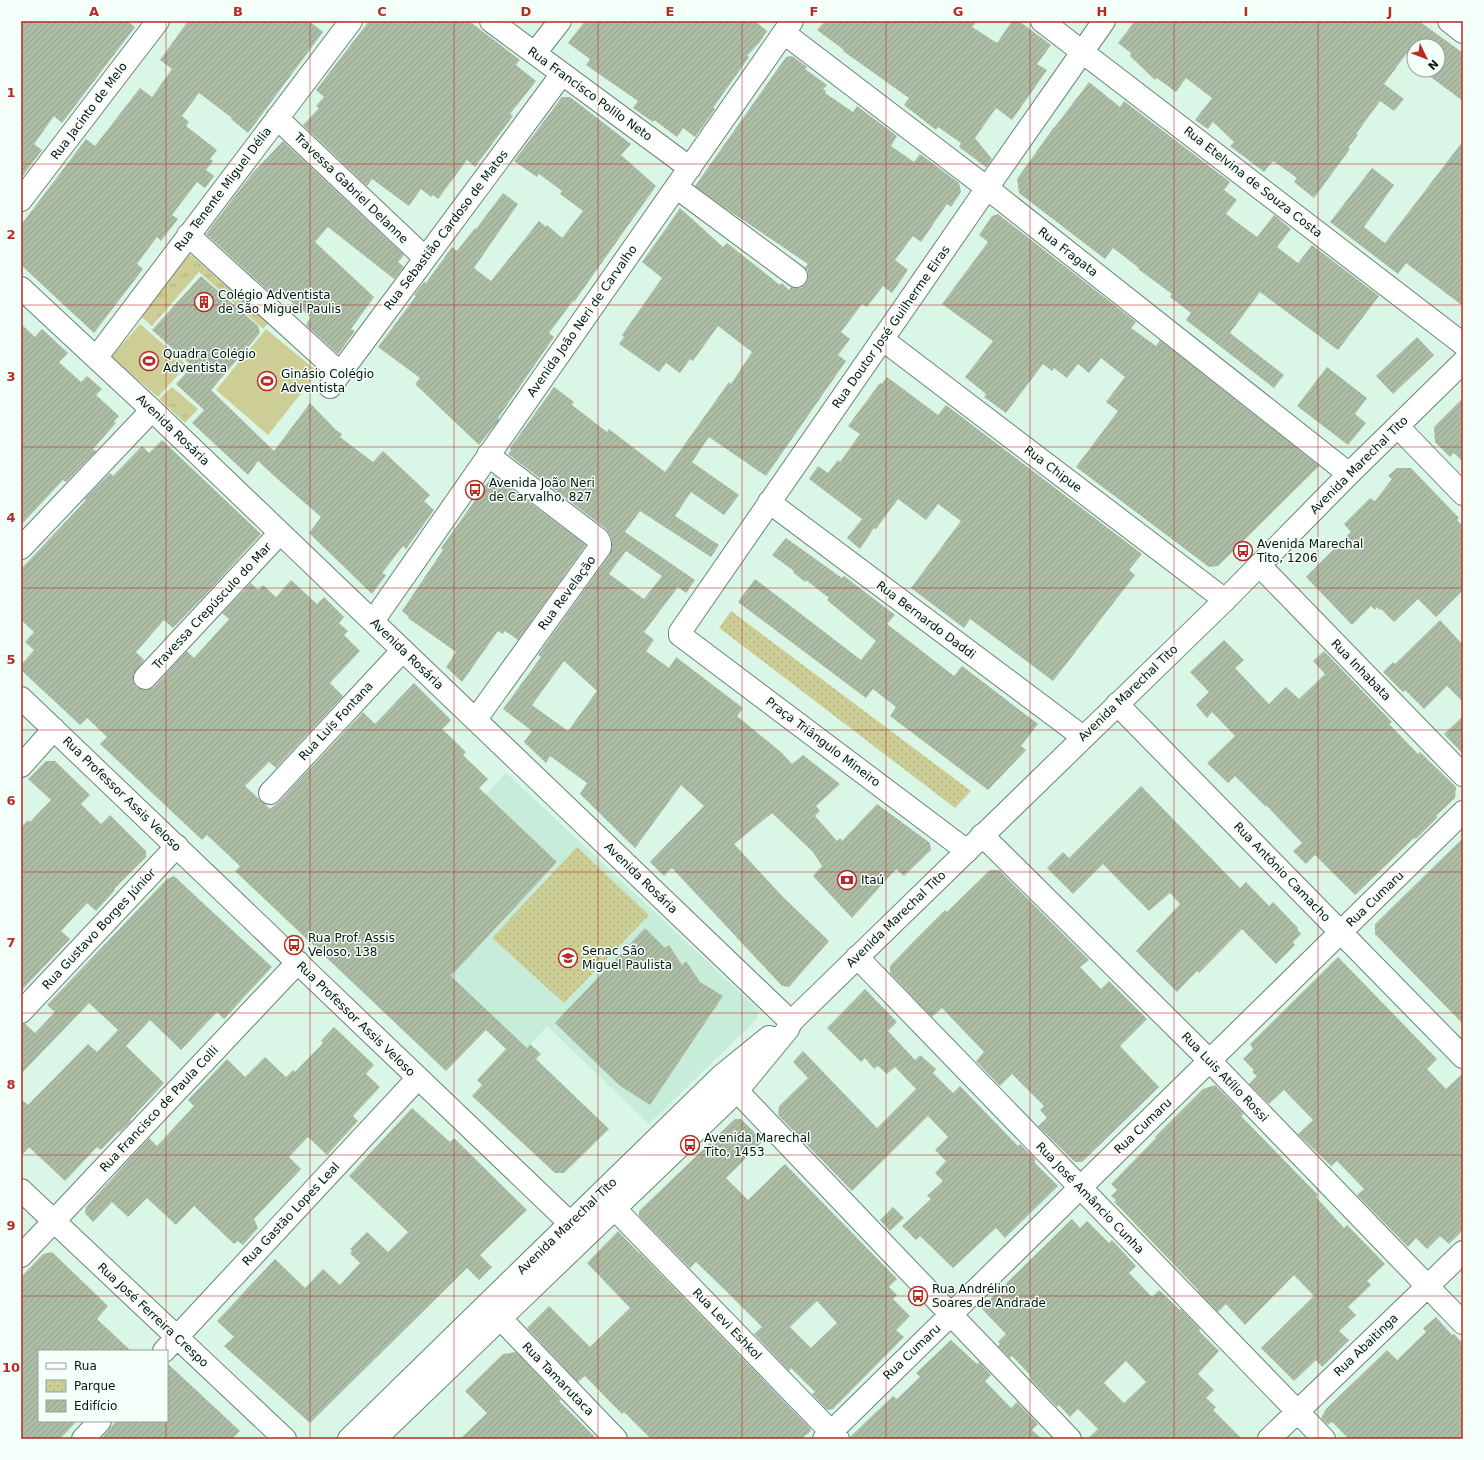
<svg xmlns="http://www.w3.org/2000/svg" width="1484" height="1460" font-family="'DejaVu Sans',sans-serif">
	<defs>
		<pattern id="grass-tufts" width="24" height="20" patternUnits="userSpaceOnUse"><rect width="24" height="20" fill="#cdce96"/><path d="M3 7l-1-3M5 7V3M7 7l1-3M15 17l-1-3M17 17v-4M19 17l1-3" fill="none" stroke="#afb080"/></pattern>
		<pattern id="park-dots" width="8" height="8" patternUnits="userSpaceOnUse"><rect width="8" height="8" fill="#cdce96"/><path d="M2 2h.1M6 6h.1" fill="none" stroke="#afb080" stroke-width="1.8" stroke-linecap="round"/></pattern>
		<pattern id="building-hatch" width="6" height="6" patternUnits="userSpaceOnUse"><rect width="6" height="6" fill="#acbca5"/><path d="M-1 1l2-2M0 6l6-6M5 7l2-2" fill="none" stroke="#93a18d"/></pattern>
	</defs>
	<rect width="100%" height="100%" fill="#daf6e7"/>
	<path fill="#c7ecd9" d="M506 773 759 1010 757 1019 649 1124 547 1026 527 1048 379 906Z"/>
	<path fill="url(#grass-tufts)" d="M190 254 268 323 263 329 199 272 152 326 138 314Z
		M172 387 198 409 185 423 159 399Z"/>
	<path fill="url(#park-dots)" d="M731 611 971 791 955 808 722 630 719 628Z
		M577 847 649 915 564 1003 492 938Z"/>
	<path fill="#cdce96" d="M140 324 187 365 158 397 111 357Z
		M266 329 318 372 268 435 216 390Z"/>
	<path fill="url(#building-hatch)" fill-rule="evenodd" d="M21 21H127L135 27 62 123 54 116 34 144 42 150 21 178Z
		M188 21H309L323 32 248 133 231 119 232 118 199 93 182 116 189 122 186 126 217 150 210 159 213 161 206 170 214 176 205 188 197 182 172 215 178 219 161 241 157 237 137 264 143 269 94 333 21 265V225L86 139 95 146 140 88 152 97 172 69 160 60Z
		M369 21H469L520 60 516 65 536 81 510 114 513 116 475 167 467 160 438 199 433 195 431 197 421 189 409 206 372 179 367 186 303 125 319 108 316 106 324 97 316 90Z
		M585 21H755L767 31 760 42 747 56 749 57 713 108 715 109 695 137 683 128 677 137 654 120 653 122 633 108 638 101 586 65 590 59 568 43Z
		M825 21H977L972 27 997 43 1012 21H1019L1051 45 1037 64 1047 70 1012 120 996 108 975 138 992 159 986 167 959 147 961 143 938 127 936 130 904 105 909 98 843 51 844 50 817 30Z
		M1135 21H1419L1463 53V101L1428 75 1432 71 1431 70H1438V46H1414V58L1407 53 1384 84 1404 99 1394 111 1380 101 1356 134 1358 135 1348 148 1350 149 1314 198 1294 182 1297 178 1273 161 1264 172 1230 146 1234 142 1213 122 1208 129 1195 120 1212 98 1186 78 1176 92 1157 78 1155 80 1130 56 1131 53 1118 43Z
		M792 56 807 67 805 69 827 85 823 89 826 91 825 93 853 112 857 106 897 136 891 146 914 162 920 154 959 183 961 192 951 207 947 204 921 242 913 236 895 260 908 270 892 293 883 286 867 307 862 304 841 332 850 339 838 355 846 361 766 476 709 437 692 462 739 495 724 515 691 492 675 516 719 545 711 557 640 511 625 532 695 580 686 593 678 587 644 632 654 640 646 651 669 668 676 657 743 708 737 716 782 753 792 764 803 755 840 784 816 806 820 811 815 816 837 841 840 838 842 841 877 804 930 843 931 850 904 876 896 869 852 918 813 876 822 866 813 852 772 813 734 844 783 897 829 941 789 987 782 986 672 868 664 876 650 862 704 806 681 785 635 848 580 794 587 783 550 756 546 763 524 742 532 731 503 709 541 657 538 655 610 554 612 547 611 537 606 529 508 454 511 450 510 448 554 387 574 402 572 405 607 432 609 429 665 472 729 382 731 384 752 352 718 326 693 361 690 359 680 373 666 363 659 372 619 344 624 337 622 335 662 278 642 262 667 227 680 208 723 247 727 243 780 285 782 283 789 290 791 287 801 288 806 283 808 277V271L805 268 808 264 725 208 695 186 786 57ZM626 551 662 576 644 599 609 574ZM564 661 597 691 568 731 532 705Z
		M1089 82 1120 107 1124 101 1230 182 1224 190 1237 200 1226 214 1257 237 1274 215 1291 229 1277 247 1298 263 1312 245 1379 296 1338 350 1260 292 1230 333 1284 375 1274 388 1186 320 1191 313 1170 297 1172 294 1138 269 1139 268 1113 248 1105 259 1019 193 1017 179 1054 127V128Z
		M562 97H570L631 144 621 155 656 186 574 302 573 301 549 333 554 337 498 418 499 419 498 421 479 445 415 384 420 378 378 347 416 296 414 295 424 282 426 283 452 247 457 251 475 228 476 229 503 193 518 204 474 268 491 281 539 221 546 227 547 225 562 238 583 211 560 194 562 191 539 174 537 177 514 161Z
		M283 141 404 255 398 262 404 267 394 279 328 227 315 242 374 297 351 329 355 331 338 354 306 325 311 317 280 293 276 298 206 234 251 175Z
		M1463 141V306L1406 263 1398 274 1330 222 1372 168 1394 185 1364 227 1385 243Z
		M998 214 1136 322 1131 328 1156 346 1160 340 1319 466 1218 566 1209 567 1076 467 1118 411 1106 402 1125 377 1101 358 1089 373 1078 364 1067 378 1054 368 1052 371 1043 364 1006 413 984 397 986 394 965 377 993 341 942 304 988 242 979 235 992 216Z
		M201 276 258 326 260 333 211 390 274 451 310 403 336 430 342 434 340 437 373 462 383 451 430 495 424 501 434 510 406 549 403 546 382 573 386 575 372 594 309 533 321 517 282 483 258 461 248 475 192 423 204 410 176 384 192 366 152 330Z
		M21 324 35 337 42 329 68 353 59 362 81 382 87 376 102 389 96 395 119 416 114 421 116 423 93 449 96 451 66 482 63 480 21 525Z
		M1417 337 1434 355 1393 394 1376 376Z
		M1327 367 1367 398 1355 414 1366 423 1348 445 1297 406Z
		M887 377 938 415 946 405 1142 554 1129 570 1135 575 1053 681 970 619 964 628 911 588 961 521 938 504 926 520 898 499 876 529 874 528 860 549 847 538 862 519 809 479 818 466 828 473 838 460 840 462 860 434 848 426 880 383 882 384Z
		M1463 398V462L1454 453 1450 457 1435 442 1434 427Z
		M162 440 261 534 204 596 173 628 164 620 136 652 144 660 133 675V681L136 687 143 690H148L154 687 187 651 194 658 229 619 222 613 251 583 258 590 263 585 276 597 291 580 317 604 324 597 344 617 339 623 348 631 344 635 360 651 330 683 343 696 276 768 269 762 245 786 270 809 279 802 363 712 375 724 414 683 451 720 442 729 466 752 463 755 488 779 479 788 557 862 451 976 527 1048 530 1044 541 1054 536 1059 609 1129 564 1173H555L472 1096 482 1085 477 1080 506 1049 486 1030 446 1071 235 871 240 866 207 835 202 840 100 744 107 737 87 718 80 725 21 670V665L34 650 25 642 34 632 21 620V569L86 500 84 499 110 473 113 476 142 446 149 453Z
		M1397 468H1411L1459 518 1457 520 1463 526V590L1436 617 1418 599 1394 622 1381 609 1380 610 1377 607 1375 610 1371 606 1352 625 1306 577 1351 532 1344 524 1370 498 1375 501 1392 479 1388 476Z
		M493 475 586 545 518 640 505 631 503 634 498 631 462 682 446 667 456 652 408 618 409 617 402 611 443 550 441 548Z
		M786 538 842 578 844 576 895 615 887 624 954 676 962 666 1038 724 1021 746 1026 750 988 790 890 716 896 707 873 689 866 698 738 602 755 579 861 660 876 641 827 600 829 598 806 580 805 582 793 572 794 571 772 555Z
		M1440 620 1463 645V702L1447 686 1424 709 1405 690 1403 692 1383 672 1393 662 1395 664Z
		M1224 640 1244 660 1235 668 1269 704 1286 687 1299 699 1325 674 1313 661 1324 651 1392 722 1389 724 1418 754 1420 752 1456 787 1455 798 1436 816 1438 817 1416 839 1414 838 1355 895 1315 855 1306 864 1293 851 1302 843 1266 805 1265 806 1235 776 1228 783 1207 763 1235 736 1212 712 1207 718 1196 705 1209 692 1190 672Z
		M1463 716V754L1444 734Z
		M46 761H55L90 795 81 804 101 824 110 815 146 851V857L114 889 115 890 96 911 87 903 75 916 61 931 70 939 21 991V827L28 820 30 822 51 800 28 779Z
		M1141 786 1240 888 1246 882 1269 906 1273 902 1298 928 1297 929 1301 934 1293 942 1295 945 1276 964 1242 929 1199 973 1197 971 1177 992 1136 951 1180 904 1170 893 1149 911 1103 864 1073 894 1047 868 1063 852 1069 858Z
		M1463 838V1024L1375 934V924Z
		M990 870H999L1089 960 1080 967 1101 989 1109 981 1147 1019 1120 1046 1159 1087 1082 1162H1075L1038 1126 1047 1118 1040 1110 1044 1106 1012 1074 1000 1086 976 1061 984 1052 961 1028 942 1008 932 1017 890 973V966L911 944 945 910 947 912Z
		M174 876 272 967 224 1019 217 1012 181 1050 150 1020 126 1046 164 1083 130 1120 131 1121 120 1132 119 1131 101 1150 97 1147 65 1181 29 1147 21 1156V1099L28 1105 88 1044 97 1052 118 1030 89 1003 21 1074V1024H25L35 1033 55 1012 47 1005 167 879Z
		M645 928 665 948 669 945 682 965 686 961 700 982 723 996 650 1105 619 1085 555 1023Z
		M1338 957 1437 1059 1427 1069 1446 1089 1463 1073V1230L1449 1244 1440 1236 1427 1249 1416 1238 1408 1247 1357 1195 1364 1189 1337 1161 1331 1166 1298 1134 1313 1120 1284 1090 1269 1104 1249 1084 1257 1076 1252 1072 1254 1070 1243 1059 1253 1049 1250 1044Z
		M865 989 897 1022 888 1031 915 1060 920 1055 936 1069 933 1073 953 1093 960 1086 1018 1146 1020 1144 1036 1160 1034 1162 1058 1186 1005 1238 996 1228 953 1268 920 1236 916 1240 902 1226 931 1199 927 1196 943 1181 935 1173 946 1161 935 1150 948 1137 928 1116 852 1191 778 1115 779 1106 808 1078 793 1062 803 1051 877 1128 916 1089 895 1067 887 1074 878 1066 874 1069 865 1058 861 1062 827 1028Z
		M334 1027 374 1065 366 1074 380 1087 353 1116 358 1121 327 1155 308 1137 289 1157 301 1169 254 1219 258 1228 243 1245 238 1241 234 1244 194 1206 176 1225 147 1198 128 1217 112 1202 93 1222 85 1213 86 1207 149 1138 157 1146 194 1106 188 1100 227 1059 245 1077 265 1057 286 1077 293 1070 295 1072 323 1043 321 1041Z
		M1215 1085 1244 1114 1241 1116 1318 1195 1316 1197 1344 1228 1347 1225 1385 1264 1367 1281 1371 1285 1348 1307 1356 1315 1339 1331 1349 1340 1322 1367 1316 1360 1294 1381 1261 1348 1314 1296 1294 1275 1245 1325 1226 1304 1218 1312 1198 1291H1199L1122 1210 1114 1202 1116 1200 1111 1196 1117 1190 1111 1184 1156 1138 1155 1137 1203 1089Z
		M412 1108 450 1142 454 1138 527 1210 480 1255 492 1267 479 1280 467 1268 310 1423 224 1346 234 1337 217 1321 275 1259 305 1288 323 1269 340 1285 360 1263 350 1253 352 1251 350 1249 367 1232 388 1252 408 1232 349 1176Z
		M735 1119H741L763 1141 726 1178 748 1200 785 1164 897 1279 889 1287 897 1295 893 1299 910 1316 896 1330 904 1337 833 1409 827 1410 812 1394 815 1392 791 1368 789 1371 754 1334 762 1327 724 1289 696 1262 690 1268 639 1216V1211ZM817 1301 837 1323 811 1348 790 1327Z
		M893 1207 904 1218 890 1231 880 1220Z
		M1072 1219 1080 1228 1087 1221 1109 1243 1112 1240 1136 1266 1129 1273 1152 1297 1159 1290 1180 1310 1181 1309 1200 1329 1199 1331 1219 1351 1198 1374 1214 1390 1206 1398 1216 1407 1213 1410 1242 1439H1087L1098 1429 1078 1409 1070 1417 1059 1405 1057 1407 1031 1380 1030 1375 1012 1356 1010 1358 998 1346 1000 1344 998 1342 1006 1334 981 1308ZM1126 1361 1146 1382 1124 1403 1104 1383Z
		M618 1231 639 1253V1252L810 1428 811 1431 801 1439H651L624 1412 622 1414 585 1376 578 1382 527 1328 549 1306 590 1347 630 1308 587 1263Z
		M52 1252 108 1306 97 1319 131 1351H39V1421H77L60 1439H21V1277L43 1254Z
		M1436 1317 1452 1335 1454 1334 1463 1344V1439H1349L1332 1422 1328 1425 1321 1418 1326 1409 1387 1350 1397 1360 1426 1332 1423 1328Z
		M951 1340 977 1364 979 1362 991 1375 985 1381 1011 1408 1017 1402 1038 1424 1032 1430 1042 1439H850V1437L893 1396 897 1399 920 1377 916 1373Z
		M516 1352 561 1400 559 1401 597 1439H460L487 1413 465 1391 503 1354Z
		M167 1363 240 1431 232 1439H101L116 1421H167Z"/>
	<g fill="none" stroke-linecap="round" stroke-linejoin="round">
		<defs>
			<path id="minor" d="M491 21 690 168
				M1042 21 1463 344
				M1449 21 1463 32
				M784 33 987 188 1349 474
				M535 53 560 21
				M277 118 425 258
				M676 187 796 276
				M21 200 158 21
				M188 235 340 373
				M21 288 152 410 791 1022
				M882 339 1225 600
				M96 358 351 21
				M330 387 562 74
				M1398 427 1463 494
				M769 502 1083 737
				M21 548 152 410
				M1259 565 1463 775
				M373 621 792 21
				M145 678 280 533
				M21 698 570 1223
				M1117 704 1463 1057
				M476 719 600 547V543L598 539 488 455
				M21 766 54 729
				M270 793 403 650
				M982 835 1210 1061 1463 1323
				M967 851 680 635V632L987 188 1104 21
				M857 957 1324 1439
				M21 1012 177 846
				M737 1091 1070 1439
				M21 1190 285 1439
				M615 1209 838 1439
				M21 1256 298 962
				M500 1318 616 1439
				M164 1351 418 1078
				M83 1439 100 1421
				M824 1439 1463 812
				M1269 1439 1463 1252"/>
			<path id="major" d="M349 1439 721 1076 769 1037
				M375 1439 737 1091 788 1029 791 1022 1225 600 1349 474 1463 362"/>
		</defs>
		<use href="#minor" stroke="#6b8477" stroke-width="24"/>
		<use href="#major" stroke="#6b8477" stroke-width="24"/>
		<use href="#minor" stroke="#fff" stroke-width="22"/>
		<use href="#major" stroke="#fff" stroke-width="22"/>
	</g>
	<path fill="none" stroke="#b82a23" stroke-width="1" stroke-opacity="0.55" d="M166 21V1351M310 21V1439M454 21V1439M598 21V1439M742 21V1439M886 21V1439M1030 21V1439M1174 21V1439M1318 21V1439M21 164H1463M21 305H1463M21 447H1463M21 588H1463M21 730H1463M21 872H1463M21 1013H1463M21 1155H1463M21 1296H1463M166 1421V1439"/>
	<defs>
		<symbol id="building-ring" viewBox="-11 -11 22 22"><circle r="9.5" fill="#f3fff8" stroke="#b82a23" stroke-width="1.5"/><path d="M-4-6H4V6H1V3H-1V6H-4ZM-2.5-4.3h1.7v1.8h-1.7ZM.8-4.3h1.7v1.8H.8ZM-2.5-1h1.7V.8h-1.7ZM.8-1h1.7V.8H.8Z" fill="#b82a23"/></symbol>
		<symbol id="stadium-ring" viewBox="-11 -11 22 22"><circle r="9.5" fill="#f3fff8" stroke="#b82a23" stroke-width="1.5"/><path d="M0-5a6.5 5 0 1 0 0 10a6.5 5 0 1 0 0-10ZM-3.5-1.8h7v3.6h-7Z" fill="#b82a23"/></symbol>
		<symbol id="bus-ring" viewBox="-11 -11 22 22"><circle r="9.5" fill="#f3fff8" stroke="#b82a23" stroke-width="1.5"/><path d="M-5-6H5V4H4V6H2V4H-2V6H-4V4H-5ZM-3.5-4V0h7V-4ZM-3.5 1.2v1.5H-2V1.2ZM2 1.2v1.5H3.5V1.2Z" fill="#b82a23"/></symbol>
		<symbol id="bank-ring" viewBox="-11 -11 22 22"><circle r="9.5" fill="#f3fff8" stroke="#b82a23" stroke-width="1.5"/><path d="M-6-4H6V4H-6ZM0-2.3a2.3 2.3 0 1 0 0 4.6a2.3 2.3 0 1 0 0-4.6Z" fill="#b82a23"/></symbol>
		<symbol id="school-ring" viewBox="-11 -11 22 22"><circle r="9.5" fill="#f3fff8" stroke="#b82a23" stroke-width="1.5"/><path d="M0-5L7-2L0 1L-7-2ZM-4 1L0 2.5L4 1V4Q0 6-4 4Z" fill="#b82a23"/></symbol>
	</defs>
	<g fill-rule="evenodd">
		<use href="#building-ring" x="193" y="291" width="22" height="22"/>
		<use href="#stadium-ring" x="138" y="350" width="22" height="22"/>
		<use href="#stadium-ring" x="256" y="370" width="22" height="22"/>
		<use href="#bus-ring" x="464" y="479" width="22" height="22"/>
		<use href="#bus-ring" x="1232" y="540" width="22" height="22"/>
		<use href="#bank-ring" x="836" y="869" width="22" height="22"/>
		<use href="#bus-ring" x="283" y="934" width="22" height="22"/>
		<use href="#school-ring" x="557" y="947" width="22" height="22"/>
		<use href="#bus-ring" x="679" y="1134" width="22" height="22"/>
		<use href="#bus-ring" x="907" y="1285" width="22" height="22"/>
	</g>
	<g text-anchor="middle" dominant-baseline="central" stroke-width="3" stroke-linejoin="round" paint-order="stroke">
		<g font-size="12" fill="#0a140f" stroke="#f3fff8">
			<text transform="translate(590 94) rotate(36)">Rua Francisco Polilo Neto</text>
			<text transform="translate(89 111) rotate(-53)">Rua Jacinto de Melo</text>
			<text transform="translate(1253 182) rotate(38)">Rua Etelvina de Souza Costa</text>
			<text transform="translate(351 188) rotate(44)">Travessa Gabriel Delanne</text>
			<text transform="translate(223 189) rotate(-53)">Rua Tenente Miguel Délia</text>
			<text transform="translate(446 230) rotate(-53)">Rua Sebastião Cardoso de Matos</text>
			<text transform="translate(1068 252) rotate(38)">Rua Fragata</text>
			<text transform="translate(582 321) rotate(-55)">Avenida João Neri de Carvalho</text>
			<text transform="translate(891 327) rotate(-55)">Rua Doutor José Guilherme Eiras</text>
			<text transform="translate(173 430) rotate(44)">Avenida Rosária</text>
			<text transform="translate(1359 465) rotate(-45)">Avenida Marechal Tito</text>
			<text transform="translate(1053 469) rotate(37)">Rua Chipue</text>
			<text transform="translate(567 593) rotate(-54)">Rua Revelação</text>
			<text transform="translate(212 606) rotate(-47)">Travessa Crepúsculo do Mar</text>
			<text transform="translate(926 620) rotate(37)">Rua Bernardo Daddi</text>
			<text transform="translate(407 654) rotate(44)">Avenida Rosária</text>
			<text transform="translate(1361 670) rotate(46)">Rua Inhabata</text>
			<text transform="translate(1128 693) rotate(-44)">Avenida Marechal Tito</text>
			<text transform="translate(336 721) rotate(-47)">Rua Luís Fontana</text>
			<text transform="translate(823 742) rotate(37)">Praça Triângulo Mineiro</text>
			<text transform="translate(122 794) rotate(44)">Rua Professor Assis Veloso</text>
			<text transform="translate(1282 872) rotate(46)">Rua Antônio Camacho</text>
			<text transform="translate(641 878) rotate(44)">Avenida Rosária</text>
			<text transform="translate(1375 899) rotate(-44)">Rua Cumaru</text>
			<text transform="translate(896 919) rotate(-44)">Avenida Marechal Tito</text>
			<text transform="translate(99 929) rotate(-47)">Rua Gustavo Borges Júnior</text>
			<text transform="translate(356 1019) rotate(44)">Rua Professor Assis Veloso</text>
			<text transform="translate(1225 1077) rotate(46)">Rua Luis Atílio Rossi</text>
			<text transform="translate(159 1109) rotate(-47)">Rua Francisco de Paula Colli</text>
			<text transform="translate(1143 1126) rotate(-44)">Rua Cumaru</text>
			<text transform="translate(1090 1198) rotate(46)">Rua José Amâncio Cunha</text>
			<text transform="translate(291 1214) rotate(-47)">Rua Gastão Lopes Leal</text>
			<text transform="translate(567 1226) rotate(-44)">Avenida Marechal Tito</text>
			<text transform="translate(153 1315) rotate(43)">Rua José Ferreira Crespo</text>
			<text transform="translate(727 1324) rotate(46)">Rua Levi Eshkol</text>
			<text transform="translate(1366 1345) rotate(-44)">Rua Abaitinga</text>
			<text transform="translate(912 1352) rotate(-44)">Rua Cumaru</text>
			<text transform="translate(558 1379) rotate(46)">Rua Tamarutaca</text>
		</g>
		<g font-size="12" fill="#0a140f" stroke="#f3fff8" text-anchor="start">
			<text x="218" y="295">Colégio Adventista<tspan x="218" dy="14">de São Miguel Paulis</tspan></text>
			<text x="163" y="354">Quadra Colégio<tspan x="163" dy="14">Adventista</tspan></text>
			<text x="281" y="374">Ginásio Colégio<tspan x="281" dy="14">Adventista</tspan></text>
			<text x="489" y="483">Avenida João Neri<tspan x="489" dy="14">de Carvalho, 827</tspan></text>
			<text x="1257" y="544">Avenida Marechal<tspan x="1257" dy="14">Tito, 1206</tspan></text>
			<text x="861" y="880">Itaú</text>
			<text x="308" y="938">Rua Prof. Assis<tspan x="308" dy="14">Veloso, 138</tspan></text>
			<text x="582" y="951">Senac São<tspan x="582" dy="14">Miguel Paulista</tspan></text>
			<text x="704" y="1138">Avenida Marechal<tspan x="704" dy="14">Tito, 1453</tspan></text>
			<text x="932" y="1289">Rua Andrélino<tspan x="932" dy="14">Soares de Andrade</tspan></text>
		</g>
	</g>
	<rect width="1484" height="1460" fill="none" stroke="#f3fff8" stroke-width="44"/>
	<rect x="38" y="1350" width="130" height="72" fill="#f3fff8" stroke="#96a19b"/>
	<rect x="46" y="1363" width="20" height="6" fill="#ffffff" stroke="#96a19b"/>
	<text x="74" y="1370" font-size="12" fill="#0a140f">Rua</text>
	<rect x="46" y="1380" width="20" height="12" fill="url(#park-dots)" stroke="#96a19b"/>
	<text x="74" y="1390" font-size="12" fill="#0a140f">Parque</text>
	<rect x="46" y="1400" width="20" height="12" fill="url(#building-hatch)" stroke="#96a19b"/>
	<text x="74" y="1410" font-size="12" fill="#0a140f">Edifício</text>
	<g transform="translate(1426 58) rotate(133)"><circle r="19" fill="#f3fff8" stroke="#96a19b"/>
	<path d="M0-3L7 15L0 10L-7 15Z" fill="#b82a23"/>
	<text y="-6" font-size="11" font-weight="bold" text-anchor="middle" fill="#0a140f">N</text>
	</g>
	<rect x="22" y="22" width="1440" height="1416" fill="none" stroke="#b82a23" stroke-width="1.5"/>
	<g font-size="13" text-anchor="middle" font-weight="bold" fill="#b82a23">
		<text x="94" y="16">A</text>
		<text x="238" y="16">B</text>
		<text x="382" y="16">C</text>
		<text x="526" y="16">D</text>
		<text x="670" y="16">E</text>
		<text x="814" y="16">F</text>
		<text x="958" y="16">G</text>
		<text x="1102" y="16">H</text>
		<text x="1246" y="16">I</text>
		<text x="1390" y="16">J</text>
		<text x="11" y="97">1</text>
		<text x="11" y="239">2</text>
		<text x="11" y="381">3</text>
		<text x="11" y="522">4</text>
		<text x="11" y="664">5</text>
		<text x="11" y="805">6</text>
		<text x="11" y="947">7</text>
		<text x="11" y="1089">8</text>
		<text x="11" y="1230">9</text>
		<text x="11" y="1372">10</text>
	</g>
</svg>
